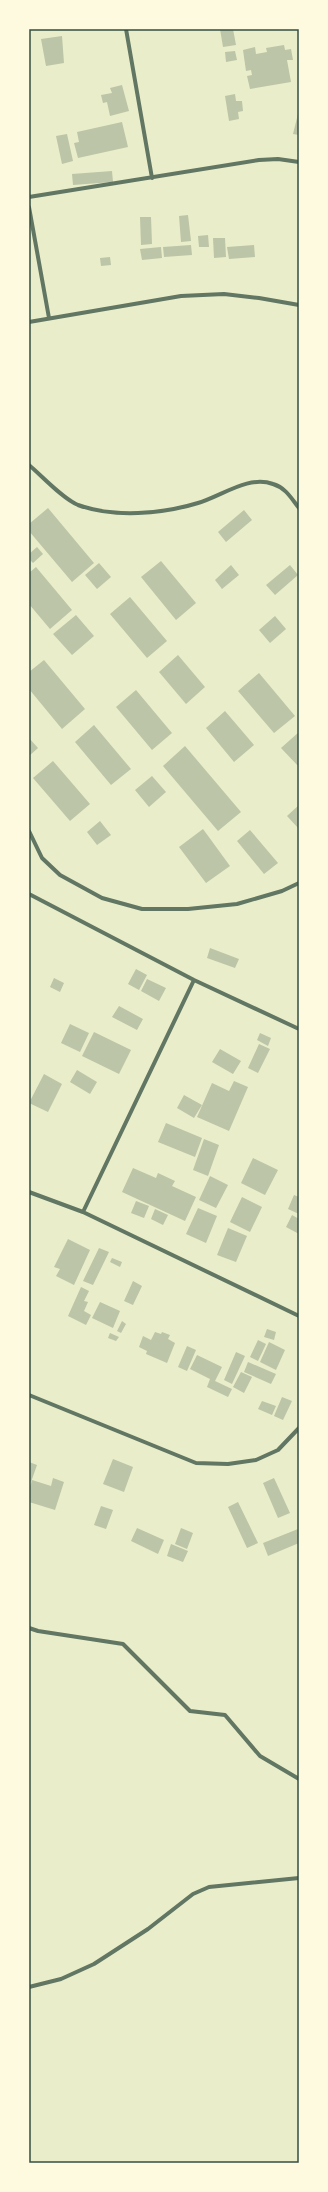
<svg xmlns="http://www.w3.org/2000/svg" width="328" height="2192" font-family="'Fira Sans',sans-serif">
	<rect width="100%" height="100%" fill="#e9edc9"/>
	<path fill="#bcc5a7" d="M220 29H233L236 45 223 47Z
		M62 36 64 63 46 66 41 39Z
		M284 45 285 50 291 49 293 60H287L291 82 250 89 247 76 252 75 251 70 246 71 243 50 255 47 256 54 267 52 266 48Z
		M235 51 237 60 226 62 225 52Z
		M122 85 129 111 110 116 107 102 103 103 101 95 112 93 110 88Z
		M235 94 236 101H242L243 111 238 112 239 119 229 121 225 96Z
		M299 110V135L293 134Z
		M122 122 128 147 78 158 74 143 79 142 77 132Z
		M67 134 73 161 62 164 56 136Z
		M112 171 113 182 73 185 72 174Z
		M188 215 191 241 181 242 179 216Z
		M140 217H151L152 244 141 245Z
		M208 235 209 247H199L198 236Z
		M213 238H225L226 257 214 258Z
		M191 245 192 255 164 257 163 247Z
		M254 245 255 257 229 259 227 247Z
		M161 247 162 258 142 260 140 249Z
		M110 257 111 265 101 266 100 258Z
		M48 508 94 563 72 582 29 531V524Z
		M244 510 252 520 226 542 218 532Z
		M37 547 43 554 33 563 29 559V554Z
		M161 561 196 603 176 620 141 577Z
		M99 563 111 577 97 589 85 575Z
		M231 565 239 575 222 589 215 580Z
		M290 565 298 575 275 595 266 585Z
		M36 567 72 610 50 629 29 604V573Z
		M130 597 167 641 147 658 110 614Z
		M76 615 94 636 72 655 53 634Z
		M275 616 286 629 270 643 259 630Z
		M178 655 205 687 186 704 159 672Z
		M44 660 85 709 62 729 29 689V672Z
		M259 673 295 716 274 733 238 691Z
		M136 690 172 733 152 750 116 707Z
		M225 711 254 745 234 762 206 728Z
		M94 725 131 769 111 785 75 742Z
		M299 732V767L281 748Z
		M29 738 38 748 29 756Z
		M185 746 241 812 218 831 163 766Z
		M53 761 90 804 70 821 33 778Z
		M152 776 166 792 149 807 135 790Z
		M299 805V829L287 816Z
		M100 821 111 835 97 845 87 832Z
		M203 829 230 866 206 883 179 847Z
		M250 830 278 863 264 874 237 841Z
		M210 948 239 959 235 968 207 958Z
		M136 969 147 975 139 990 128 984Z
		M54 978 64 983 60 992 50 987Z
		M147 979 166 988 159 1001 141 991Z
		M119 1006 143 1019 137 1030 112 1017Z
		M70 1024 89 1033 80 1052 61 1043Z
		M94 1032 131 1050 119 1074 82 1056Z
		M260 1033 271 1038 268 1046 257 1040Z
		M259 1044 270 1049 258 1073 248 1068Z
		M220 1049 241 1061 233 1074 212 1062Z
		M77 1070 97 1082 90 1094 70 1082Z
		M44 1074 62 1084 48 1112 29 1103Z
		M234 1081 248 1087 229 1131 197 1117 212 1083 229 1091Z
		M184 1095 202 1105 194 1118 177 1108Z
		M166 1123 202 1138 195 1157 158 1142Z
		M204 1139 219 1145 208 1176 193 1170Z
		M253 1158 278 1170 265 1195 241 1183Z
		M133 1168 156 1178 158 1173 175 1181 172 1186 196 1197 185 1221 122 1192Z
		M210 1176 228 1185 216 1208 199 1200Z
		M294 1195 299 1197V1214L288 1209Z
		M242 1197 262 1207 250 1232 230 1222Z
		M136 1201 149 1206 144 1218 131 1213Z
		M198 1208 217 1216 206 1243 186 1234Z
		M155 1209 168 1215 163 1225 151 1219Z
		M292 1215 299 1219V1234L286 1227Z
		M228 1228 247 1236 236 1262 217 1255Z
		M68 1239 90 1250 74 1285 56 1276 60 1269 54 1267Z
		M99 1248 109 1252 93 1285 83 1281Z
		M112 1258 122 1262 120 1267 110 1262Z
		M133 1281 142 1286 133 1305 124 1301Z
		M81 1287 89 1291 84 1301 88 1302 84 1311 91 1315 86 1325 68 1316Z
		M100 1302 120 1311 113 1328 92 1318Z
		M122 1321 126 1324 121 1333 117 1331Z
		M267 1329 276 1332 274 1340 264 1337Z
		M155 1332 161 1334 162 1332 170 1335 168 1339 175 1343 167 1363 146 1354 147 1351 139 1347 143 1336 151 1340Z
		M110 1333 119 1337 116 1341 108 1338Z
		M258 1340 266 1344 258 1361 250 1357Z
		M269 1342 285 1350 276 1370 260 1362Z
		M187 1346 196 1350 187 1371 178 1367Z
		M236 1352 245 1356 232 1384 224 1380Z
		M197 1355 222 1367 215 1381 232 1389 228 1397 207 1387 210 1379 190 1369Z
		M248 1362 276 1374 271 1384 244 1372Z
		M241 1372 252 1377 244 1393 233 1387Z
		M282 1397 292 1401 283 1420 274 1416Z
		M262 1401 276 1406 272 1415 258 1409Z
		M113 1459 133 1467 124 1492 103 1484Z
		M29 1462 37 1465 31 1482 29 1481Z
		M53 1478 64 1482 55 1510 29 1502V1490L32 1480 51 1486Z
		M274 1478 290 1513 278 1518 263 1483Z
		M238 1502 258 1543 247 1548 228 1507Z
		M101 1506 113 1510 106 1529 94 1525Z
		M137 1528 164 1540 158 1554 131 1541Z
		M181 1528 193 1533 187 1549 175 1544Z
		M298 1529 299 1543 268 1556 263 1543Z
		M171 1544 188 1551 183 1562 167 1556Z"/>
	<g fill="none" stroke-linecap="round" stroke-linejoin="round">
		<path stroke="#617663" stroke-width="4" d="M126 29 152 178
			M29 197 259 160 278 159 299 162
			M29 207 49 318
			M29 322 181 296 224 294 259 298 299 305
			M29 465C42 476 63 499 78 505 114 518 162 514 198 503 222 496 248 475 273 484 286 488 291 498 299 508
			M29 831 42 858 60 875 102 898 142 909H188L237 904 282 891 299 883
			M29 894 194 980 299 1029
			M29 1192 83 1212 299 1316
			M83 1212 194 980
			M29 1395 196 1463 228 1464 256 1460 278 1450 299 1428
			M29 1628 38 1631 123 1644 190 1711 225 1715 260 1756 299 1779
			M29 1987 61 1979 94 1964 148 1929 193 1894 209 1887 299 1878"/>
	</g>
	<rect width="328" height="2192" fill="none" stroke="#fefae0" stroke-width="60"/>
	<rect x="30" y="30" width="268" height="2132" fill="none" stroke="#344e41" stroke-width="1.5"/>
</svg>
